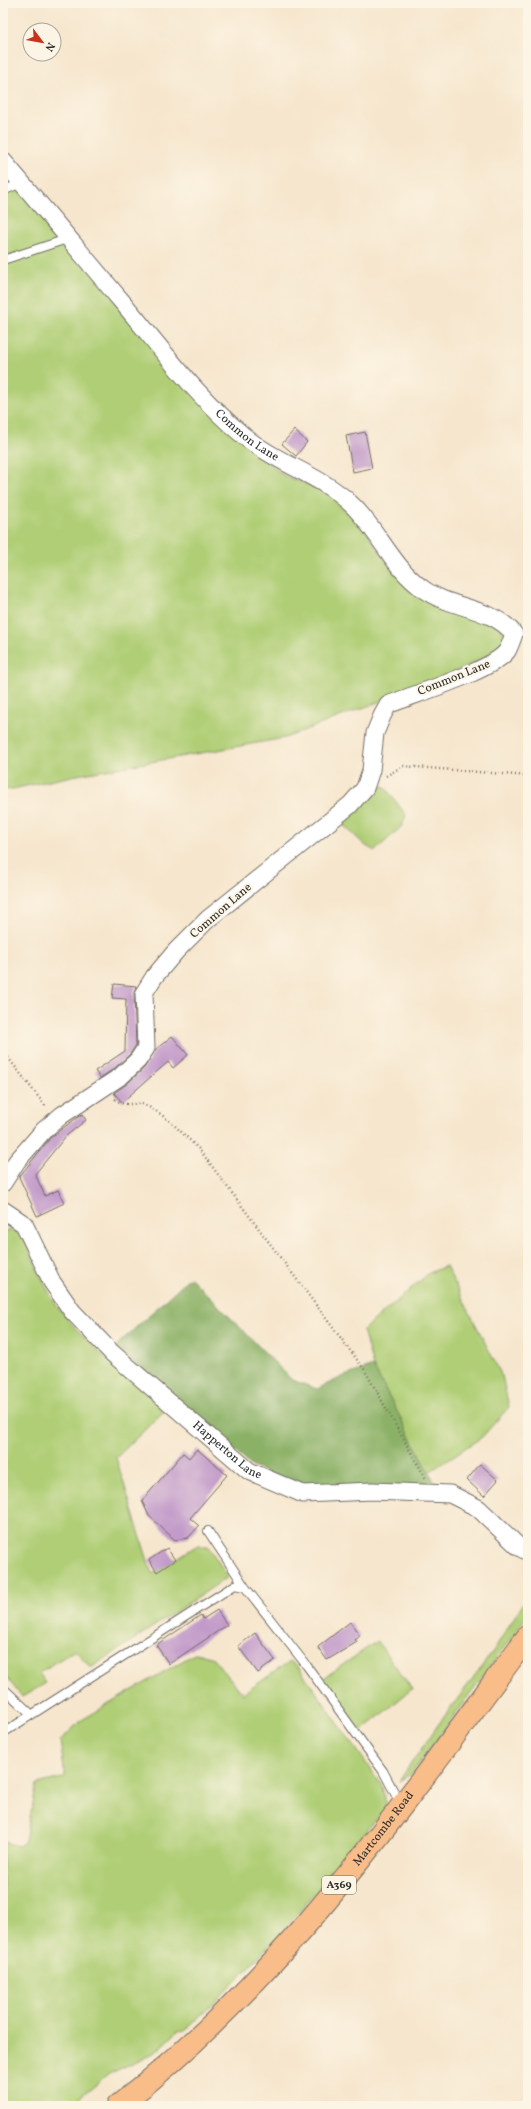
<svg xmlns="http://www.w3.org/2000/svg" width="531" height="2109" font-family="Vollkorn,serif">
	<rect width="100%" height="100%" fill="#fcf5e5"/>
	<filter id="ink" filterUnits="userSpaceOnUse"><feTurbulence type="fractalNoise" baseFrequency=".025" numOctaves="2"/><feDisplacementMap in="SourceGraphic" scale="8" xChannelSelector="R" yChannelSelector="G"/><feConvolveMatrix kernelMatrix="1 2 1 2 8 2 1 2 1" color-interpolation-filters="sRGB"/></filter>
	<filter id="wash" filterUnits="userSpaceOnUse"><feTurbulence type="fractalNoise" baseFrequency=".012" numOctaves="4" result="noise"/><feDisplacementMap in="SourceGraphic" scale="16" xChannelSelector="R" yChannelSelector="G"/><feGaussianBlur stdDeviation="0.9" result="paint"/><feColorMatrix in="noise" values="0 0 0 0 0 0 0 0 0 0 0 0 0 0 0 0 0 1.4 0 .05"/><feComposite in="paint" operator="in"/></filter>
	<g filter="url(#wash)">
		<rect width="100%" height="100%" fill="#f6e6cd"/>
		<path fill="#afce75" stroke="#6d7c50" d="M3 168 68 245 64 248 75 255 257 453 283 475 328 493 356 516 392 570 494 623 504 632V640L496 652 448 675 285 738 72 776 8 790 3 787Z
			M384 786 406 815 402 826 375 851 366 846 339 821 370 792Z
			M11 1230 23 1236C35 1261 45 1292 63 1314 93 1350 130 1379 165 1410L116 1458 152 1574 196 1546H208L228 1577 91 1668 75 1650 39 1673 46 1683 22 1697 3 1673V1231Z
			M446 1266 502 1376 509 1407 482 1437 429 1472 373 1366 363 1330 429 1273Z
			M528 1595V1615L411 1774 399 1781 438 1725 494 1650Z
			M377 1641 412 1689 360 1732 321 1680Z
			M196 1653 213 1658 243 1694 290 1661 299 1668 381 1784 387 1806C323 1885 260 1962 185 2030L178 2031 156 2052 109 2074 70 2106H3V1842L19 1846 25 1841 37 1784 65 1777 60 1741 80 1721Z"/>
		<path fill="#8bb166" stroke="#5b6e48" d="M190 1277 292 1380 317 1389 342 1377 373 1366 438 1489 305 1488 253 1467 115 1347Z"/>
		<g id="blocks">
			<path fill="#c39bca" d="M294 430 307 442 296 456 282 444Z
				M365 432 372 468 353 472 346 436Z
				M114 984 136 986 134 993 136 1045 130 1054 115 1068 100 1078 95 1071 125 1051 126 999 112 998Z
				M172 1036 188 1055 173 1068 168 1062 122 1102 114 1093 128 1083 145 1067 155 1050Z
				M82 1114 86 1120 66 1136 35 1174 45 1196 58 1190 64 1203 37 1216 19 1177 51 1137Z
				M197 1449 227 1475 190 1518 199 1526 188 1538 175 1540 149 1516 142 1501 183 1453 189 1458Z
				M480 1464 498 1480 484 1496 467 1480Z
				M167 1548 175 1560 157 1572 149 1560Z
				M217 1610 227 1625 169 1664 156 1645 201 1615 203 1619Z
				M350 1622 360 1636 355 1640 357 1642 327 1660 318 1647Z
				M255 1633 275 1660 258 1673 238 1646Z"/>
		</g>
	</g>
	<g filter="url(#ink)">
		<use href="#blocks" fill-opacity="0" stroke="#726c64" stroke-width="1"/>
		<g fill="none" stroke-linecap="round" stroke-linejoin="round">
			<defs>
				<path id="service" d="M3 191 21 183
					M3 260 67 239
					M208 1531 245 1587 307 1666 383 1771 400 1803
					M3 1688 31 1714
					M3 1733 235 1585 245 1587"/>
				<g id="minor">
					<path id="s1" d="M3 161C42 206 80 252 118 297 159 345 195 396 245 437 278 464 321 475 352 505 379 531 392 567 423 589 451 609 493 607 514 634 512 639 510 646 507 651 492 671 414 694 388 705L382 716 375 733 371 770 365 788 350 805 208 919 176 951 154 977 144 993 146 1048 138 1060 121 1076 62 1115 44 1130 17 1161 3 1183"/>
					<path id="s2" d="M3 1210 24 1224 52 1282 72 1311 112 1353 249 1471 303 1494 372 1491 450 1494 478 1508 519 1547 528 1552"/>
				</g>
				<g id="primary">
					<path id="s3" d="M118 2106C284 1978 404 1803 528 1636"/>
				</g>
			</defs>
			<use href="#service" stroke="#726c64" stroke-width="10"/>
			<use href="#minor" stroke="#726c64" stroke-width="19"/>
			<use href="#primary" stroke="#726c64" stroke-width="24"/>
			<path stroke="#726c64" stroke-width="2.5" stroke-dasharray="1 3" stroke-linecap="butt" d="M386 776 403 766 528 776
				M3 1051 47 1108
				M115 1099C128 1109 135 1100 147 1106 167 1116 182 1133 199 1149L364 1369 426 1479"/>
			<use href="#service" stroke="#fff" stroke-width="8"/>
			<use href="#minor" stroke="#fff" stroke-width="17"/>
			<use href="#primary" stroke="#f8bd89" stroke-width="22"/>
		</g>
	</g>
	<g text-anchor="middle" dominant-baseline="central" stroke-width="4" stroke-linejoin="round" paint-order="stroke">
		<rect fill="#fcf5e5" stroke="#6a6863" stroke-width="1" x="322" y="1876" width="34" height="18" rx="3"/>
		<g font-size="11" font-weight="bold" fill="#2b2b2b">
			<text x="339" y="1885">A369</text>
		</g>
		<g font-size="12" fill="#2b2b2b" stroke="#fcf5e5">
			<text stroke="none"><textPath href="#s1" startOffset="368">Common Lane</textPath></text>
			<text transform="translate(454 678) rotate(-22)">Common Lane</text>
			<text transform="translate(221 911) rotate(-41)">Common Lane</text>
			<text stroke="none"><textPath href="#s2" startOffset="334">Happerton Lane</textPath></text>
			<text stroke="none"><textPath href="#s3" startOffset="385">Martcombe Road</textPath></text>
		</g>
	</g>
	<rect width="531" height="2109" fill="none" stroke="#fcf5e5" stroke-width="16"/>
	<g transform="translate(42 42) rotate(122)"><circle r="19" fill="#fcf5e5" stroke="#a8a49b"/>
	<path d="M0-3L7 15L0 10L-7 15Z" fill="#c8321e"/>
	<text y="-6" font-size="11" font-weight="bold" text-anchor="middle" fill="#2b2b2b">N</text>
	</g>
</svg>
